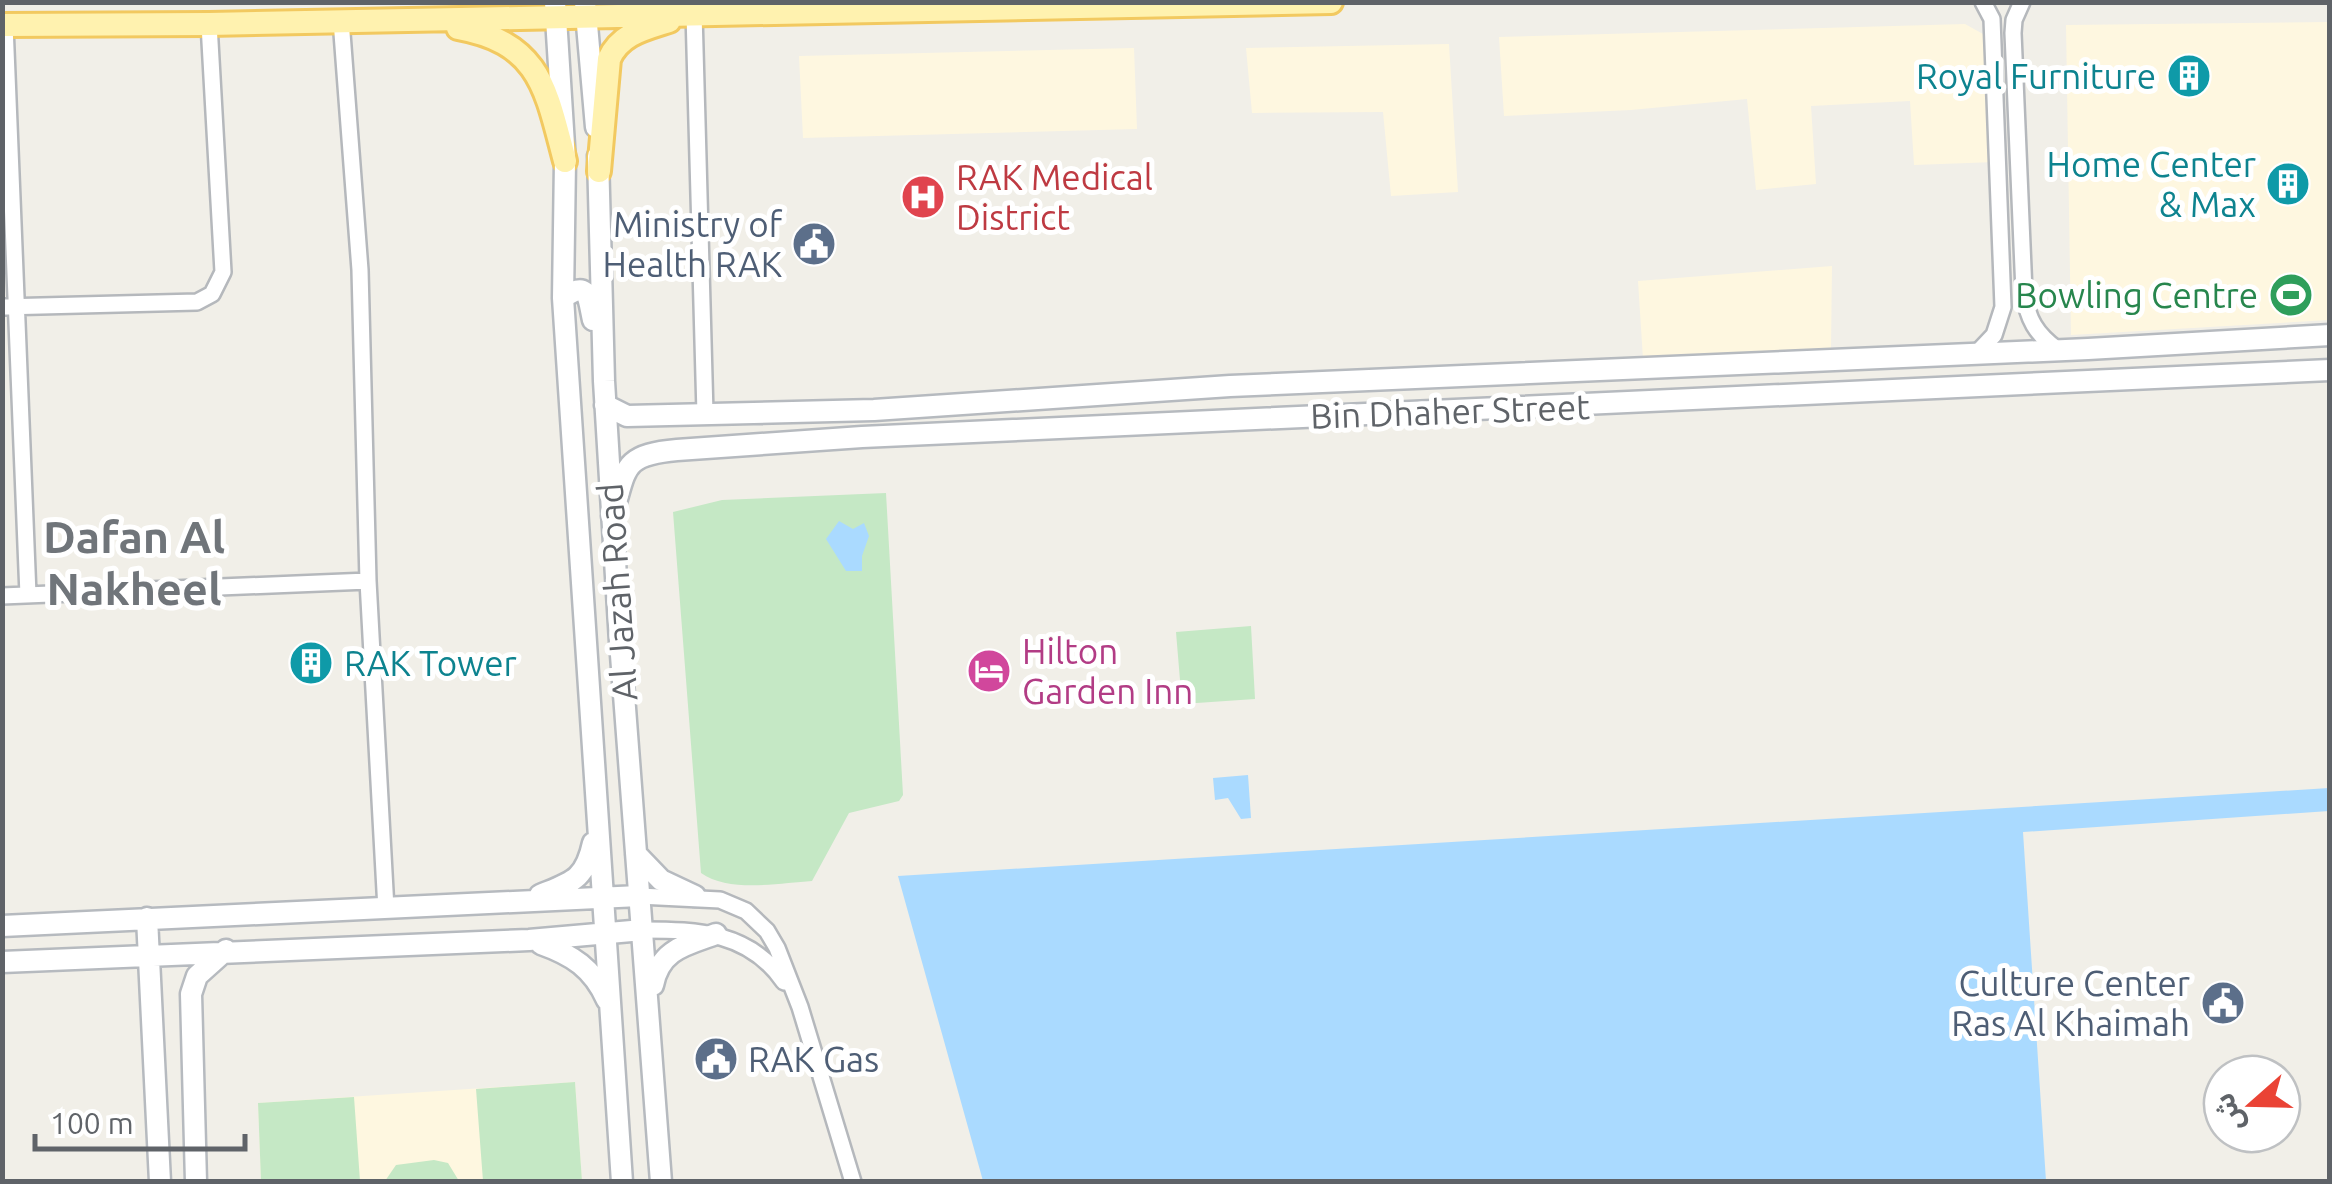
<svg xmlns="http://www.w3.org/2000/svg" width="2332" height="1184" font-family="Ubuntu,'Noto Sans Arabic',sans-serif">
	<rect width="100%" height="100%" fill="#f1efe8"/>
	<path fill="#fef7e0" d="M2329 22V320L2071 335 2066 25Z
		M1965 24 1983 34 1995 162 1914 165 1910 101 1811 106 1816 184 1756 190 1747 99 1631 110 1504 116 1499 37Z
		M1449 44 1458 192 1391 196 1383 112 1252 113 1246 48Z
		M1134 48 1137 129 803 138 799 56Z
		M1832 266 1831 349 1643 359 1638 281Z
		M575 1082 582 1181H261L258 1103Z"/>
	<path fill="#c5e8c5" d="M886 493 903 795 899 801 849 813 812 881C779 883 729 893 701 873L673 512 722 500Z
		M1251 626 1255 699 1182 704 1176 632Z
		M575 1082 582 1181H483L476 1089Z
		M354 1097 360 1181H261L258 1103Z
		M434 1160 448 1163 459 1181H385L396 1165Z"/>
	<path fill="#aadaff" d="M839 521 853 529 864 523 869 536 862 556V571H846L826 539Z
		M1248 775 1251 818 1241 819 1228 798 1215 800 1213 778Z
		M2329 788V811L2023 832 2046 1181H983L898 876Z"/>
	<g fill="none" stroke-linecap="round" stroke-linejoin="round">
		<defs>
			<path id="street" d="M2022 2 2014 20 2013 33 2024 292C2027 319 2036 334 2058 350
				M694 13 705 414
				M341 20 360 270 368 581
				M5 25 28 595
				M2 307 197 302 212 294 223 272 209 24
				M1976 354 1994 335 2003 307 1992 19 1983 2
				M2 596 368 581 386 909
				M639 896 720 900 746 911 767 931 777 948 800 1007 853 1182
				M643 930C698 930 750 932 784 982"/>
			<path id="secondary" d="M555 2 565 161 563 298 622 1182
				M585 2 596 127
				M598 156 604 381 620 642 661 1182
				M563 298C589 279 588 298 593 320
				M605 405 627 416 874 410 1230 386 2088 349 2330 335
				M612 516C627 468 621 455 677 450L862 437 2330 370
				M636 854 661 880 695 896
				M540 895C572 882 585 880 593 843
				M147 918 160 1182
				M2 926 639 896
				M541 944C572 955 593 968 607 1000
				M2 962 529 940 643 930
				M653 985C660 949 686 945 716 934
				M196 1182 191 994 197 976 226 950"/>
			<path id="primary" d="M2 25 209 24 1331 2
				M458 28C541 43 546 90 565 161
				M599 171 609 59C620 34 644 29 669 21"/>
		</defs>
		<use href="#street" stroke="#b5b8bc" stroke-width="20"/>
		<use href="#secondary" stroke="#b6babf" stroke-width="25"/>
		<use href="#primary" stroke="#f2c960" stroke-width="28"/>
		<use href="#street" stroke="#fff" stroke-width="15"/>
		<use href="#secondary" stroke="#fff" stroke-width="20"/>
		<use href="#primary" stroke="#fff2af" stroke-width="22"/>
	</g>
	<defs>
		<symbol id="building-disc" viewBox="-11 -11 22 22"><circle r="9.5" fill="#0f9aa8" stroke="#fff"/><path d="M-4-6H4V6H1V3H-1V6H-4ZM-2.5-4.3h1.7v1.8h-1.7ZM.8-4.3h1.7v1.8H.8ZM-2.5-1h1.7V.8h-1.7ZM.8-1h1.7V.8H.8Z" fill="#fff"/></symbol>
		<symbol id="hospital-disc" viewBox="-11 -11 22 22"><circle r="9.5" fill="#e0444e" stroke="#fff"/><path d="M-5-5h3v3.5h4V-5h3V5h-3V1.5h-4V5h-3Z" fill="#fff"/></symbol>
		<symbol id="civic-disc" viewBox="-11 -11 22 22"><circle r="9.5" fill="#5c6f8a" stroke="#fff"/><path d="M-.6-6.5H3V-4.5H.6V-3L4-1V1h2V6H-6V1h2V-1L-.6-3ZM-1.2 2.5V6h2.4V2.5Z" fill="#fff"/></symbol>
		<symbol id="stadium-disc" viewBox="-11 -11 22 22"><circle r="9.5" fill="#2e9e5b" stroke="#fff"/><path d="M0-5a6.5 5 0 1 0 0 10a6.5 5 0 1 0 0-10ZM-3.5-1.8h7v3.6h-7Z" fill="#fff"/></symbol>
		<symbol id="hotel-disc" viewBox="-11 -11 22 22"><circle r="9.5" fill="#d1479c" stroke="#fff"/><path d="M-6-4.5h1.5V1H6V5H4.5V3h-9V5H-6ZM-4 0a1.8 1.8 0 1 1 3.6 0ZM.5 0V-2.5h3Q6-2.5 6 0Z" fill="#fff"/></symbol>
	</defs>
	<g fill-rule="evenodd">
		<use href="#building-disc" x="2164" y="51" width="50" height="50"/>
		<use href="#building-disc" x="2263" y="159" width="50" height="50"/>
		<use href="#hospital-disc" x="898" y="172" width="50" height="50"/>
		<use href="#civic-disc" x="789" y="219" width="50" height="50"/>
		<use href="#stadium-disc" x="2266" y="270" width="50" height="50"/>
		<use href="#building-disc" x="286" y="638" width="50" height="50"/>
		<use href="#hotel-disc" x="964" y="646" width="50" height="50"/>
		<use href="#civic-disc" x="2198" y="978" width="50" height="50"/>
		<use href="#civic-disc" x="691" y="1034" width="50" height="50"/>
	</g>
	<g text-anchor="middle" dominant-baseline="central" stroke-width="10" stroke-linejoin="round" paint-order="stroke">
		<g font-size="35" fill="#0d838f" stroke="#fff" text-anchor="end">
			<text x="2156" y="76">Royal Furniture</text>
			<text x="2256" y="164">Home Center<tspan x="2256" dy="40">&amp; Max</tspan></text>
			<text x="344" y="663" text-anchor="start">RAK Tower</text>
		</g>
		<g font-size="35" fill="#be3a42" stroke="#fff" text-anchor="start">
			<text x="956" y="177">RAK Medical<tspan x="956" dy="40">District</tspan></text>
		</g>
		<g font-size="35" fill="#4e5e75" stroke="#fff" text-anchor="end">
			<text x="782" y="224">Ministry of<tspan x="782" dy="40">Health RAK</tspan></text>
			<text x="2190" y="983">Culture Center<tspan x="2190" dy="40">Ras Al Khaimah</tspan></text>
			<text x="748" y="1059" text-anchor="start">RAK Gas</text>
		</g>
		<g font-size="35" fill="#27864d" stroke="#fff" text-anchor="end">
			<text x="2258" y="295">Bowling Centre</text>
		</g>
		<g font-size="35" fill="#5f6368" stroke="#fff">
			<text transform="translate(1450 411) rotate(-2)">Bin Dhaher Street</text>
			<text transform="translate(617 592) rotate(-94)">Al Jazah Road</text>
		</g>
		<g font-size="35" fill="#b23c85" stroke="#fff" text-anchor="start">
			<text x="1022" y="651">Hilton<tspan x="1022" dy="40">Garden Inn</tspan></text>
		</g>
		<g font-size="45" font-weight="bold" fill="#70757a" stroke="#fff">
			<text x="134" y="536">Dafan Al<tspan x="134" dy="52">Nakheel</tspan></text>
		</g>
	</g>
	<rect width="2332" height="1184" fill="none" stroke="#5f6368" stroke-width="10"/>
	<g transform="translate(2252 1104) rotate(250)"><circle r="48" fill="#ffffff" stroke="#bfc1c3" stroke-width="2.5"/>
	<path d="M0-8L18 38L0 25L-18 38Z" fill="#ea4335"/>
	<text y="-15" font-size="28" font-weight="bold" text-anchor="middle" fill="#5f6368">ش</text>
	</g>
	<path d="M35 1134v15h210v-15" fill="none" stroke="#5f6368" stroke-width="5"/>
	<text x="50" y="1134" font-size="30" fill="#5f6368" stroke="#ffffff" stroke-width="8" paint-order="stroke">100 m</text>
</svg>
